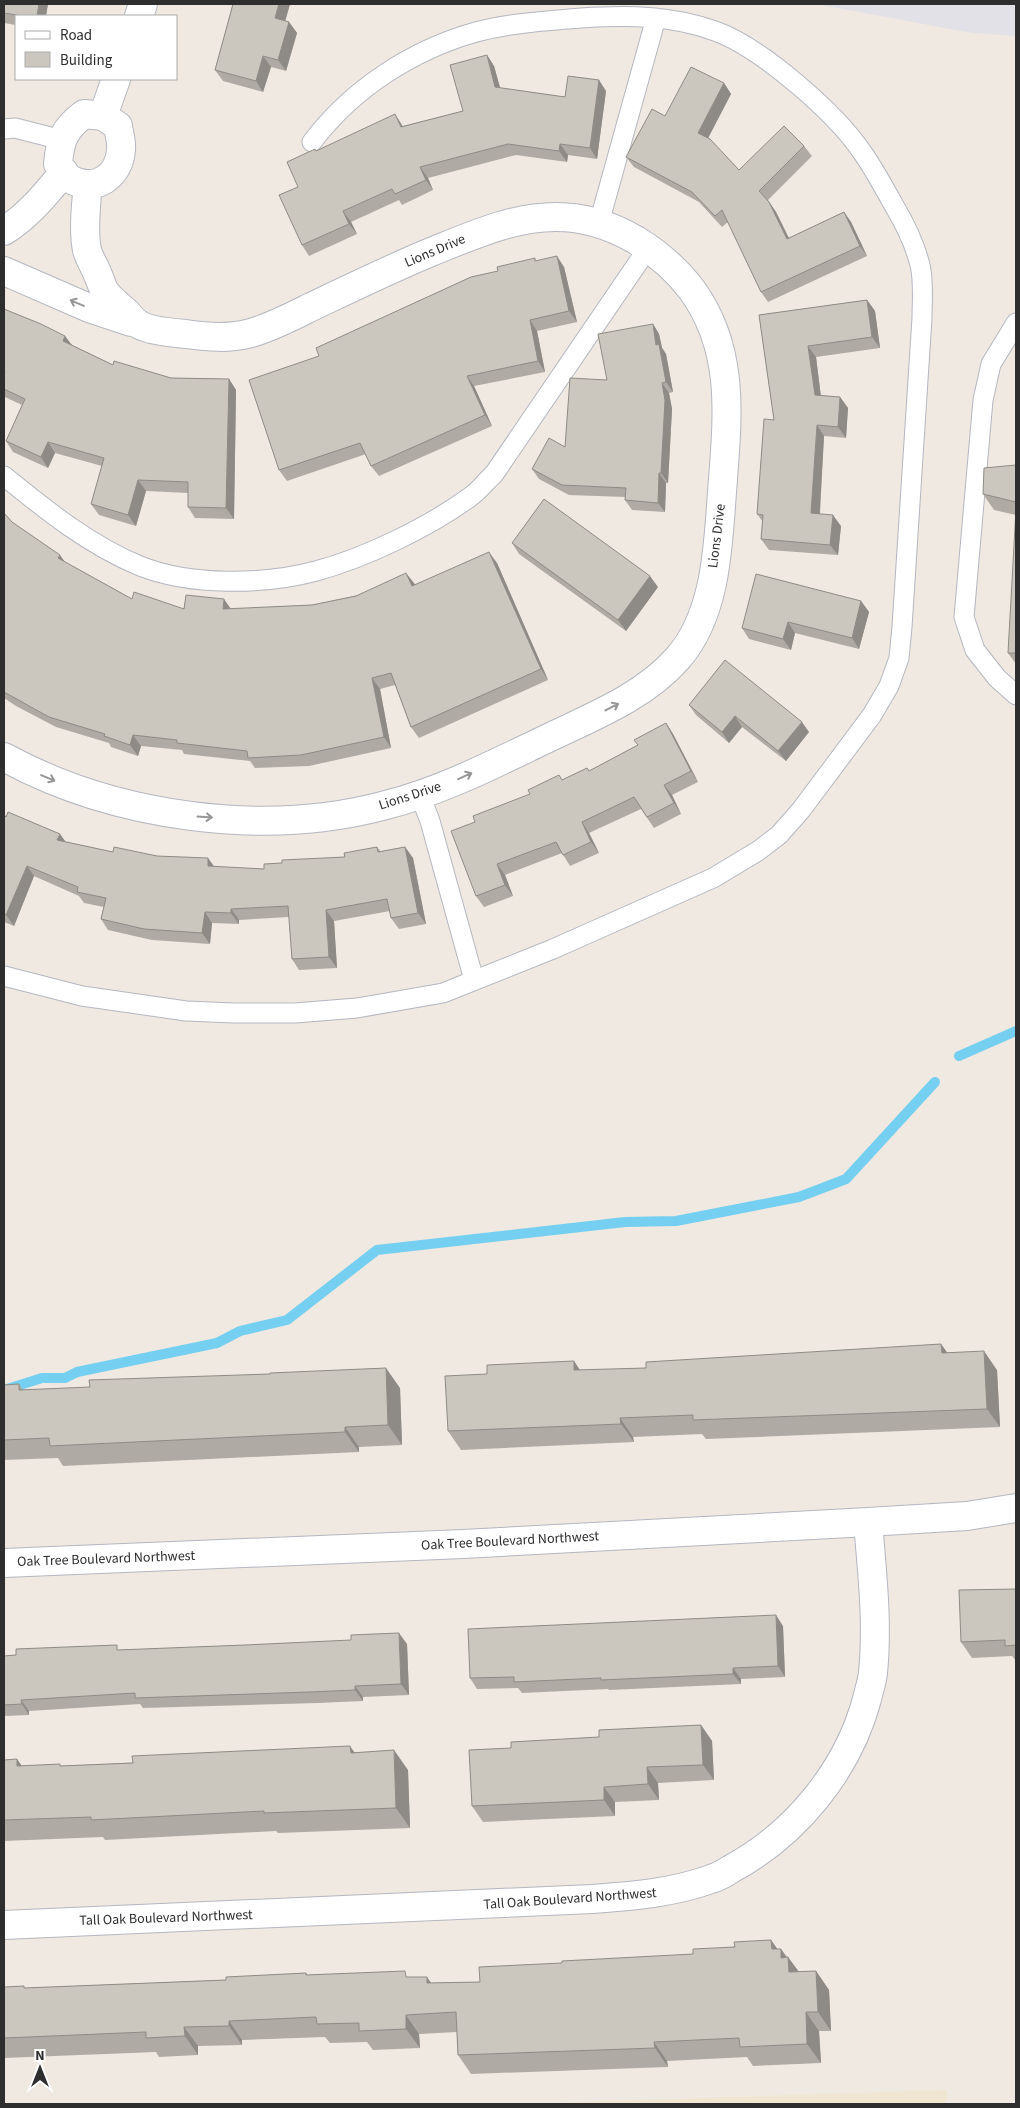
<svg xmlns="http://www.w3.org/2000/svg" width="1020" height="2108" font-family="'Source Sans 3',sans-serif">
	<rect width="100%" height="100%" fill="#efe9e1"/>
	<path fill="#e3e1e8" d="M816 4H1016V36L972 33Z"/>
	<path fill="#f0e6d1" d="M947 2090 946 2104H523Z"/>
	<g fill="none" stroke-linecap="round" stroke-linejoin="round">
		<path stroke="#75cff0" stroke-width="10" d="M959 1056 1016 1031
			M4 1390 42 1378H65L77 1372 217 1343 240 1331 287 1320 377 1250 625 1222 676 1221 799 1197 846 1179 935 1082"/>
		<defs>
			<path id="lane" d="M4 129 15 128 62 140
				M599 223 656 18
				M1016 323 991 364 983 400 964 617 975 650 997 678 1016 695
				M4 476C46 510 89 545 140 566 190 586 264 585 316 571 365 558 429 527 470 497 479 491 486 481 494 474L648 248
				M420 795 430 821 474 980
				M4 976 82 996 186 1011 234 1013H295L357 1008 443 993 553 949 713 878 758 851 779 835 801 810 872 715 889 686 899 658 902 627 922 318C922 301 924 281 920 265 915 245 906 226 896 209 885 190 875 170 862 152 835 112 760 47 715 31 671 15 627 15 581 18 546 21 510 23 476 32 412 50 352 89 312 142"/>
			<path id="street" d="M139 16 143 4
				M84 114 103 116 118 126C119 133 122 143 121 150 119 177 95 193 70 179 65 176 61 169 58 164 60 140 64 129 84 114Z
				M103 116 116 79
				M4 231C28 216 46 194 64 172
				M4 271 89 308 131 322
				M4 757C114 817 264 838 386 805 441 791 492 765 542 741 589 718 643 698 678 658 719 611 718 538 723 479 728 412 734 348 692 290 677 270 657 253 636 240 612 226 584 217 556 217 512 217 471 236 431 252 390 269 351 288 311 307 291 317 272 327 251 333 229 339 208 337 186 334 174 333 150 331 140 325 134 322 131 317 126 312 120 306 111 300 106 293 102 288 101 281 98 275 95 267 89 258 87 250 83 231 86 203 88 184
				M4 1563 463 1544 868 1522 967 1516 1016 1508
				M4 1925 592 1899C633 1896 672 1893 711 1879 718 1877 725 1873 731 1869 796 1834 848 1770 867 1699 869 1690 872 1682 873 1673 878 1622 872 1572 868 1522"/>
		</defs>
		<use href="#lane" stroke="#b4b7c1" stroke-width="21"/>
		<use href="#street" stroke="#b4b7c1" stroke-width="30"/>
		<use href="#lane" stroke="#fff" stroke-width="19"/>
		<use href="#street" stroke="#fff" stroke-width="28"/>
	</g>
	<path fill="#afaba4" d="M4 4H48L46 16H16V25L4 23Z
		M233 4H290L285 21 289 22 297 33 286 71 271 67 263 92 223 81 215 70Z
		M487 55 494 66 500 88 565 97 606 91 597 159 568 155 567 162 516 155 428 178 433 190 402 205 399 200 351 222 357 234 309 256 302 245 298 187 316 151 403 126 463 111Z
		M724 83 731 94 708 138 739 170 804 146 812 156 768 200 776 212 789 238 844 212 851 222 867 256 768 302 761 292 728 222 722 227 699 202 634 167 626 157 665 116Z
		M537 261 564 267 577 322 537 331 545 372 474 386 492 426 379 476 371 466 366 454 287 481 279 470 319 356 498 271Z
		M867 300 875 311 880 348 816 357 821 396 840 397 848 408 846 438 824 436 820 514 841 526 838 555 769 550 761 539 763 522 757 514 774 420 759 315Z
		M4 309 65 336 72 345 113 365 171 378 229 379 236 390 234 519 195 518 188 507V493L146 491 136 526 99 515 91 504 102 466 55 453 48 468 13 452 6 441 22 405 5 397 4 395Z
		M653 324 659 334 662 348 666 354 673 392 669 393 672 409 668 483H666L665 512 632 510 625 500V497L569 495 539 479 532 469 565 447 607 380Z
		M1016 465V664L1008 653 1016 515 994 510 983 494Z
		M4 513 12 522 65 562 132 599 184 609H231L312 605 414 583 415 585 497 563 548 680 419 738 411 727 395 685 380 689 391 748 309 766 255 768 250 761 184 754 182 750 141 746 138 756 111 747 109 743 56 727 16 706 4 698Z
		M512 543 658 587 626 631 519 554Z
		M861 601 869 612 859 649 795 633 791 650 749 639 742 628Z
		M689 705 809 732 786 761 742 727 729 743 696 715Z
		M666 723 673 734 698 782 672 795 681 814 654 828 641 809 589 833 599 853 570 866 562 853 505 875 513 896 484 907 476 896 475 822 587 768 589 771 638 745Z
		M4 815 66 842 113 852 157 856 214 867 264 869 282 863 345 857 377 847 381 852 405 847 413 858 426 924 399 929 391 918 390 911 334 921 337 968 299 970 292 959 289 917 239 920V924L212 923 210 944 152 940 108 930 101 919 104 907 84 903 79 896 34 876 14 926 4 922Z
		M941 1344 947 1353 997 1370 1000 1427 706 1439 702 1434 633 1437 634 1442 461 1450 448 1431 487 1374 646 1368Z
		M19 1384 23 1390 400 1388 402 1445 359 1447V1452L63 1466 58 1458 4 1460V1385Z
		M1016 1589V1661L1012 1656 972 1658 961 1642Z
		M783 1626 785 1677 741 1679V1684L609 1690 608 1689 522 1693 518 1688 477 1689 470 1678Z
		M407 1644 409 1695 363 1697V1701L318 1703 143 1708 140 1704 29 1711V1715L4 1716V1656L120 1650Z
		M701 1725 712 1741 714 1780 658 1783 659 1800 615 1802V1816L483 1822 472 1806 511 1748Z
		M355 1752 408 1770 410 1828 278 1833 276 1831 105 1840 103 1837 4 1841V1760L22 1766H61Z
		M771 1940 777 1949H781L798 1971H816L829 1990 831 2031H819L821 2063 753 2066 747 2057 667 2061 668 2067 471 2074 458 2055 457 2032 419 2034 420 2048 373 2050 367 2042 330 2043 325 2037 242 2040V2045L198 2046V2055L159 2057 156 2052 4 2058V1987L25 1988 226 1980 306 1973 307 1975 409 1977 431 1983 480 1982 562 1963 693 1954Z"/>
	<path fill="#8e8b86" d="M39 4H48L46 16H37Z
		M279 4H290L283 29 275 18Z
		M289 22 297 33 286 71 278 60Z
		M487 55 494 66 503 98 495 87Z
		M263 56 271 67 263 92 256 81Z
		M599 80 606 91 597 159 590 148Z
		M724 83 731 94 705 144 698 133Z
		M395 114 402 125 408 137 401 127Z
		M560 144 568 155 567 162 559 151Z
		M420 167 428 178 433 190 426 180Z
		M769 202 776 212 794 249 787 239Z
		M343 211 351 222 357 234 349 224Z
		M844 212 851 222 867 256 860 246Z
		M557 256 564 267 577 322 569 311Z
		M867 300 875 311 880 348 872 337Z
		M530 320 537 331 545 372 538 361Z
		M653 324 659 334 662 348 666 354 673 392 666 382 656 345Z
		M65 336 73 347 63 341Z
		M808 346 816 357 822 406 815 395Z
		M467 376 474 386 492 426 485 415Z
		M229 379 236 390 234 519 226 508Z
		M662 383 669 393 672 409 668 483 661 473Z
		M840 397 848 408 846 438 838 427Z
		M817 425 824 436 819 524 811 513Z
		M48 442 55 453 48 468 41 457Z
		M659 473 666 483 665 512 658 503Z
		M138 480 146 491 136 526 128 515Z
		M833 515 841 526 838 555 830 545Z
		M489 552 497 563 548 680 541 669Z
		M60 555 67 565 58 558Z
		M406 573 414 583 420 597 412 586Z
		M650 576 658 587 626 631 618 620Z
		M224 599 231 609H223Z
		M861 601 869 612 859 649 852 638Z
		M788 622 795 633 791 650 783 639Z
		M372 678 380 689 391 748 384 737Z
		M735 716 742 727 729 743 722 732Z
		M802 722 809 732 786 761 778 751Z
		M666 723 673 734 698 782 691 771Z
		M133 735 141 746 138 756 130 745Z
		M664 785 672 795 681 814 674 803Z
		M582 822 589 833 599 853 591 842Z
		M60 834 68 845 57 840Z
		M405 847 413 858 426 924 418 913Z
		M208 858 216 869 208 866Z
		M497 864 505 875 513 896 505 885Z
		M27 866 34 876 14 926 6 915Z
		M231 909 239 920V924L231 913Z
		M326 910 334 921 337 968 329 957Z
		M205 912 212 923 210 944 202 933Z
		M4 1242 5 1256 4 1254Z
		M941 1344 954 1362 942 1353Z
		M984 1351 997 1370 1000 1427 987 1409Z
		M574 1361 586 1379 574 1370Z
		M386 1368 400 1388 402 1445 388 1425Z
		M620 1418 633 1437 634 1442 621 1424Z
		M345 1427 359 1447V1452L345 1432Z
		M776 1615 783 1626 785 1677 778 1666Z
		M399 1633 407 1644 409 1695 401 1684Z
		M733 1668 741 1679V1684L733 1674Z
		M355 1686 363 1697V1701L355 1690Z
		M21 1700 29 1711V1715L22 1704Z
		M701 1725 712 1741 714 1780 703 1765Z
		M350 1746 364 1766 351 1753Z
		M394 1750 408 1770 410 1828 396 1808Z
		M17 1759 31 1779 17 1766Z
		M647 1767 658 1783 659 1800 648 1784Z
		M604 1787 615 1802V1816L604 1800Z
		M771 1940 781 1954V1949L788 1960V1957L802 1976V1991L772 1949Z
		M816 1971 829 1990 831 2031 818 2012Z
		M427 1977 440 1996 427 1983Z
		M806 2012 819 2031 821 2063 807 2044Z
		M406 2015 419 2034 420 2048 406 2029Z
		M229 2021 242 2040V2045L229 2026Z
		M184 2027 198 2046V2055L185 2036Z
		M654 2042 667 2061 668 2067 655 2048Z"/>
	<path fill="#cbc7bf" stroke="#8e8b86" d="M4 4H39L37 16H22L4 13Z
		M233 4H279L275 18 289 22 278 60 263 56 256 81 215 70Z
		M487 55 495 87 565 97 568 76 599 80 590 148 560 144 559 151 508 144 420 167 426 180 395 194 392 189 343 211 349 224 302 245 279 195 298 187 287 162 315 149 316 151 395 114 401 127 463 111 450 65Z
		M691 67 724 83 698 133 710 139 739 170 784 126 804 146 759 191 769 202 787 239 844 212 860 246 761 292 722 210 715 216 692 192 626 157 652 109 665 116Z
		M557 256 569 311 530 320 538 361 467 376 485 415 371 466 360 443 279 470 249 380 319 356 316 348 471 277 498 271 497 267 535 258V261Z
		M867 300 872 337 808 346 815 395 840 397 838 427 817 425 811 513 833 515 830 545 761 539 763 515 757 514 764 419 774 420 759 315Z
		M4 309 41 324 65 336 63 341 113 365 114 361 171 378 229 379 226 508 188 507V482L138 480 128 515 91 504 104 458 48 442 41 457 6 441 25 399 4 389V374L5 371 4 370Z
		M653 324 656 345 659 344 666 382 662 383 665 400 661 473H659L658 503 625 500 626 488 562 485 532 469 549 438 565 447 570 378 607 380 598 334Z
		M1016 465V502L983 494 984 468Z
		M544 499 650 576 618 620 512 543Z
		M1016 509V653H1008Z
		M4 513 12 522 60 555 58 558 132 599 134 592 184 609 186 595 224 599 223 609 312 605 356 596 406 573 412 586 489 552 541 669 411 727 391 673 372 678 384 737 301 755 248 758 247 751 177 743V740L133 735 130 745 104 736 105 734 49 717 4 692Z
		M756 574 861 601 852 638 788 622 783 639 742 628Z
		M725 660 802 722 778 751 735 716 722 732 689 705Z
		M666 723 691 771 664 785 674 803 647 817 634 797 582 822 591 842 563 855 556 842 497 864 505 885 476 896 451 831 475 822 473 816 530 794 528 790 559 775 562 780 587 768 589 771 638 745 634 740Z
		M8 812 60 834 57 840 113 852 114 847 157 856 208 858V866L264 869V864L282 863V860L345 857 344 853 377 847 378 852 405 847 418 913 391 918 387 899 326 910 329 957 292 959 288 906 231 909V913L205 912 202 933 144 929 101 919 106 898 77 892 78 887 27 866 6 915 4 914V815L6 817Z
		M941 1344 942 1353 984 1351 987 1409 693 1420V1415L620 1418 621 1424 448 1431 445 1376 487 1374V1365L574 1361V1370L646 1368V1362Z
		M386 1368 388 1425 345 1427V1432L50 1446 49 1438 4 1440V1385L19 1384V1390L90 1387 89 1380 270 1374V1373Z
		M1016 1589V1645L1005 1646V1640L961 1642 959 1590Z
		M776 1615 778 1666 733 1668V1674L601 1680V1678L514 1682V1677L470 1678 468 1629Z
		M399 1633 401 1684 355 1686V1690L310 1692 135 1698V1693L21 1700 22 1704 4 1705V1656L16 1655V1649L117 1645V1650L245 1645 351 1640V1635Z
		M701 1725 703 1765 647 1767 648 1784 604 1787V1800L472 1806 469 1750 511 1748V1742L599 1737V1730Z
		M350 1746 351 1753 394 1750 396 1808 264 1813V1811L91 1820V1817L4 1820V1760L17 1759V1766L60 1764V1766L133 1763 132 1756Z
		M771 1940 772 1949H781V1958L788 1957 789 1972 816 1971 818 2012H806L807 2044 740 2047 739 2038 654 2042 655 2048 458 2055 456 2012 406 2015V2029L359 2031V2023L317 2024 316 2017 229 2021V2026L184 2027 185 2036 146 2038V2032L4 2038V1987L24 1986V1988L226 1980V1977L306 1973V1975L405 1971 406 1977H427V1983L480 1982 479 1967 562 1963V1961L693 1954V1949L735 1947 734 1942Z"/>
	<defs><path id="oneway-shaft" d="M-6 0H5M1.5-3L5.5 0L1.5 3" fill="none" stroke-width="1.6" stroke-linecap="round" stroke-linejoin="round" transform="scale(1.25)"/></defs>
	<g stroke="#969696">
		<use href="#oneway-shaft" transform="translate(77 303) rotate(-157)"/>
		<use href="#oneway-shaft" transform="translate(612 707) rotate(-27)"/>
		<use href="#oneway-shaft" transform="translate(465 776) rotate(-24)"/>
		<use href="#oneway-shaft" transform="translate(48 778) rotate(23)"/>
		<use href="#oneway-shaft" transform="translate(205 817) rotate(4)"/>
	</g>
	<g text-anchor="middle" dominant-baseline="central" stroke-width="4" stroke-linejoin="round" paint-order="stroke">
		<g font-size="14" fill="#2e2e2e" stroke="#fff">
			<text transform="translate(435 251) rotate(-23)">Lions Drive</text>
			<text transform="translate(717 536) rotate(-83)">Lions Drive</text>
			<text transform="translate(410 796) rotate(-18)">Lions Drive</text>
			<text transform="translate(510 1541) rotate(-3)">Oak Tree Boulevard Northwest</text>
			<text transform="translate(106 1559) rotate(-2)">Oak Tree Boulevard Northwest</text>
			<text transform="translate(570 1899) rotate(-4)">Tall Oak Boulevard Northwest</text>
			<text transform="translate(166 1918) rotate(-2)">Tall Oak Boulevard Northwest</text>
		</g>
	</g>
	<rect width="1020" height="2108" fill="none" stroke="#2e2e2e" stroke-width="10"/>
	<rect x="15" y="15" width="162" height="65" fill="#ffffff" stroke="#ababab"/>
	<rect x="25" y="31" width="25" height="8" fill="#ffffff" stroke="#ababab"/>
	<text x="60" y="40" font-size="15" fill="#2e2e2e">Road</text>
	<rect x="25" y="52" width="25" height="15" fill="#cbc7bf" stroke="#ababab"/>
	<text x="60" y="65" font-size="15" fill="#2e2e2e">Building</text>
	<g transform="translate(40 2068)" stroke="#ffffff" stroke-width="4" paint-order="stroke">
	<path d="M0-4L9 19L0 12L-9 19Z" fill="#2e2e2e"/>
	<text y="-8" font-size="14" font-weight="bold" text-anchor="middle" fill="#2e2e2e">N</text>
	</g>
</svg>
